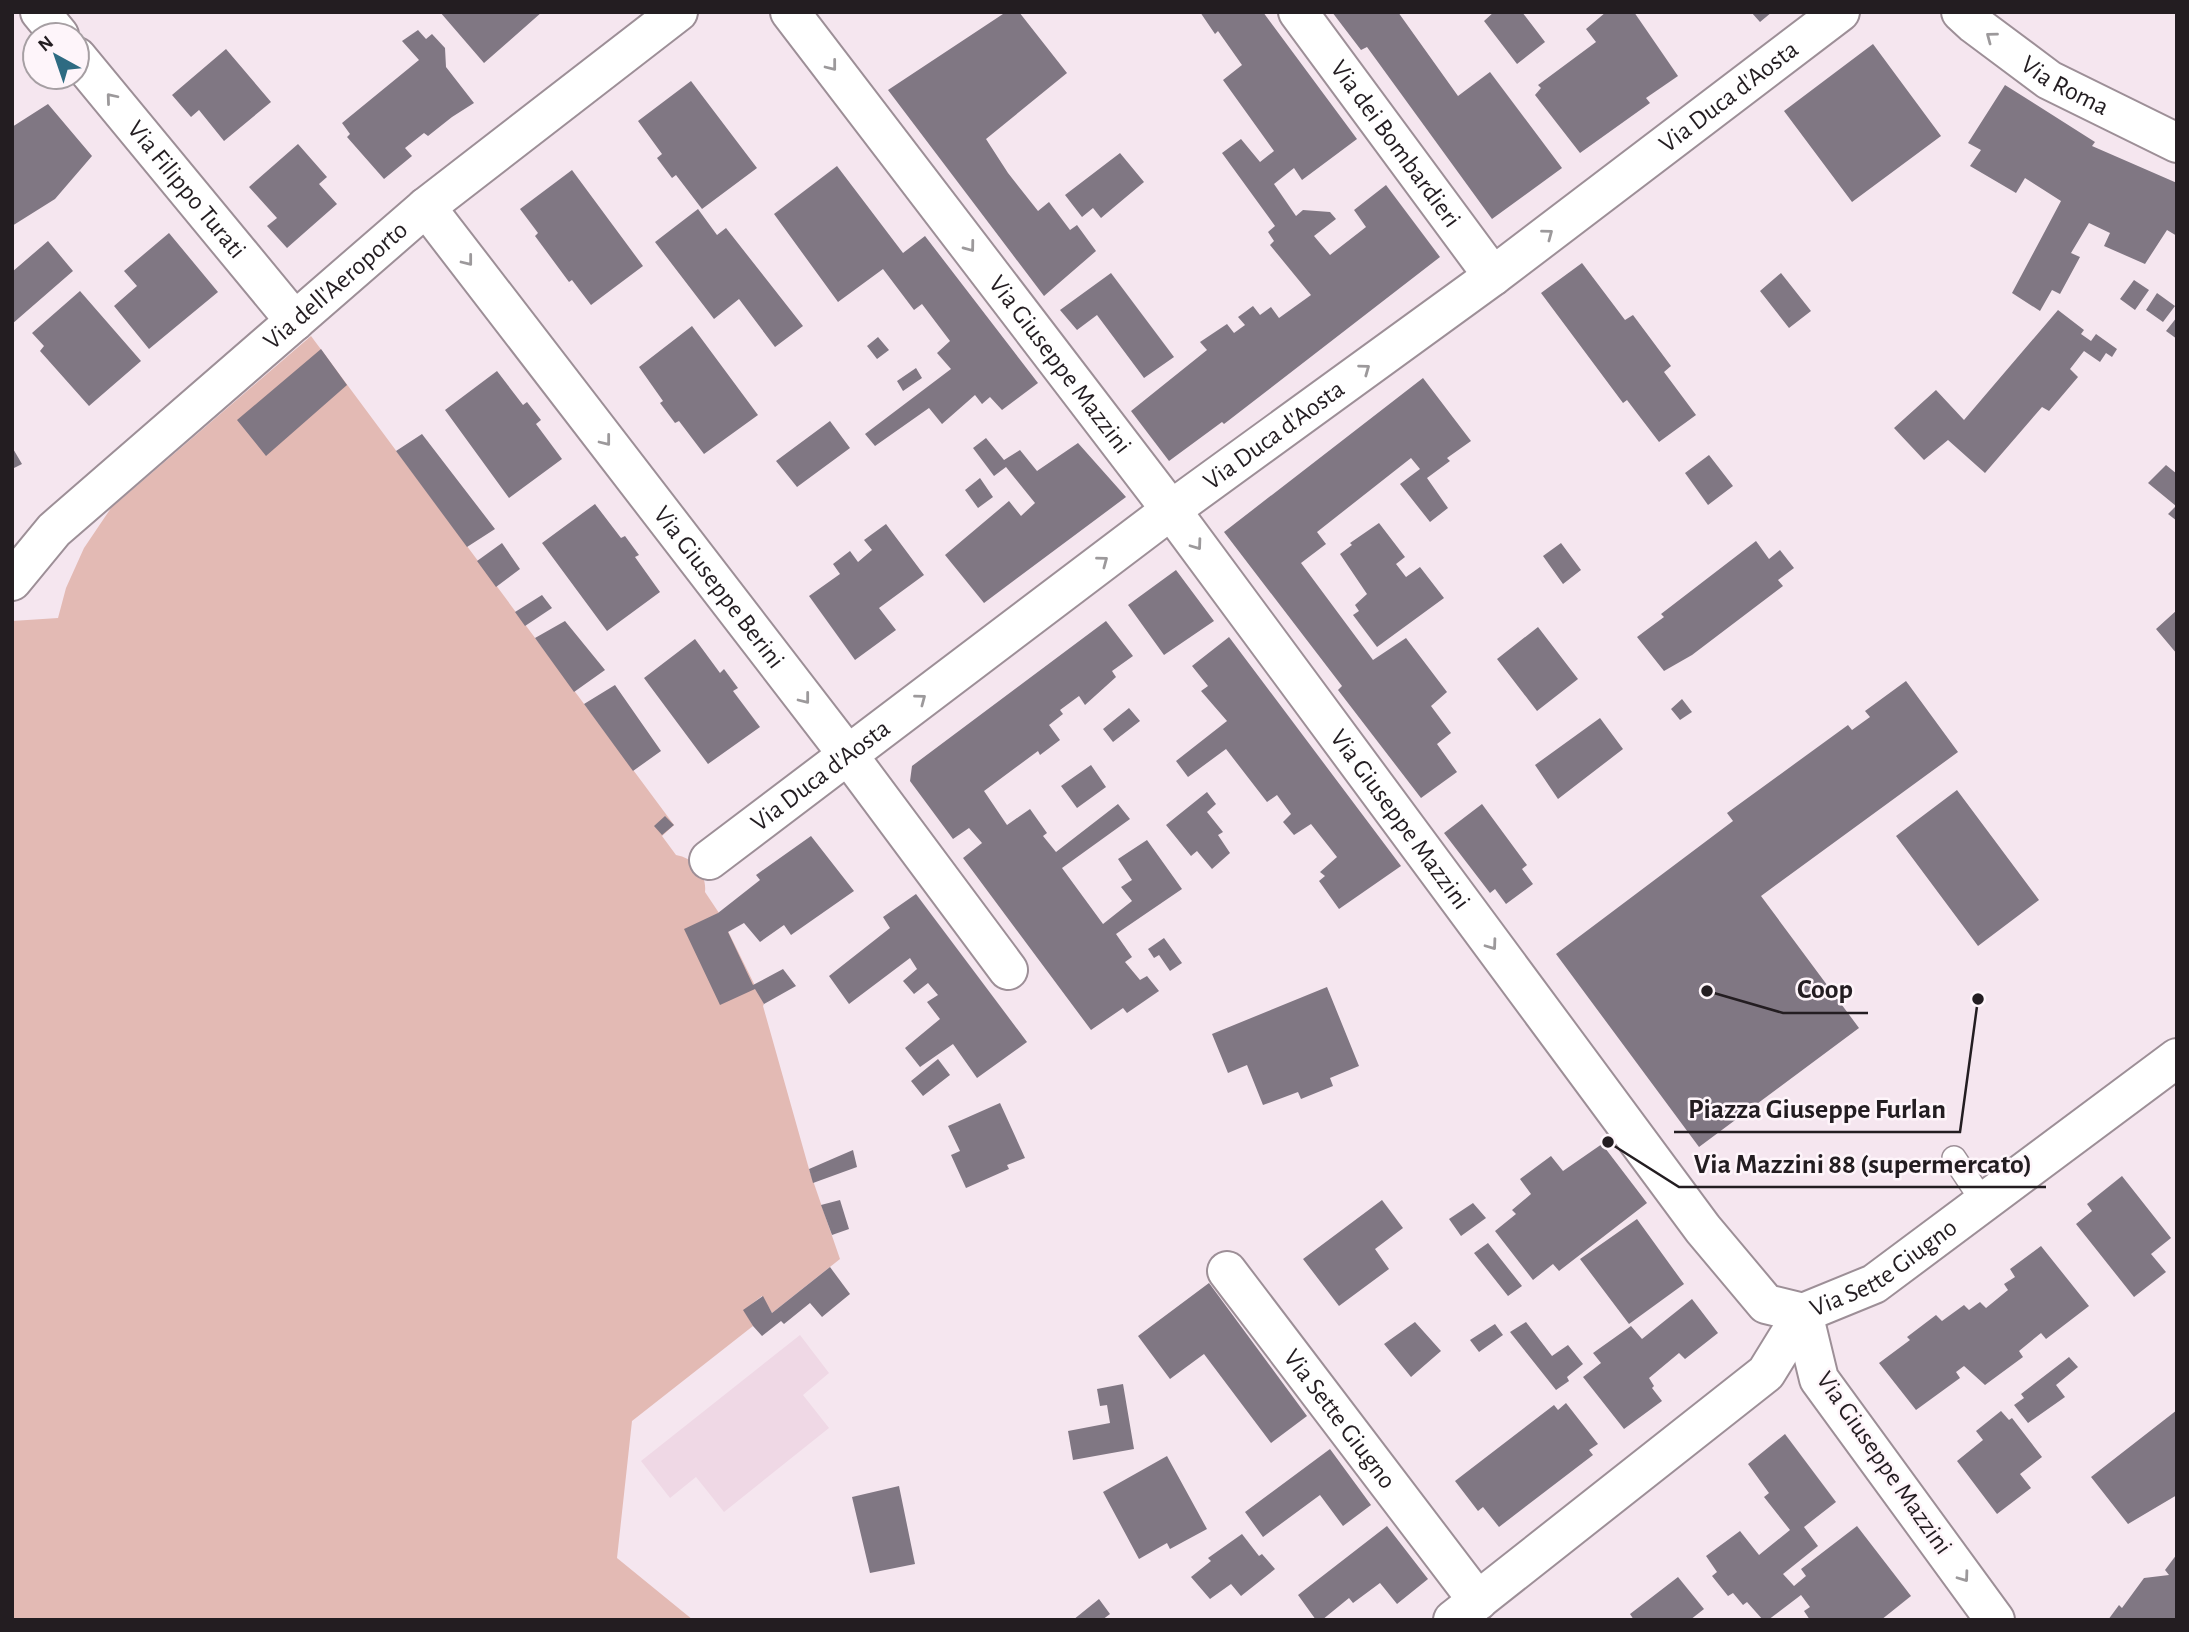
<svg xmlns="http://www.w3.org/2000/svg" width="2189" height="1632" font-family="'Alegreya Sans',sans-serif">
	<rect width="100%" height="100%" fill="#f5e6ef"/>
	<path fill="#efd8e5" d="M800 1335 829 1373 803 1395 829 1428 724 1512 696 1477 670 1498 641 1461Z"/>
	<path fill="#e3bab4" d="M311 336 674 825 662 836 676 855C694 858 707 874 705 892L719 913 764 1004 763 1006 809 1169 840 1259 772 1313 762 1296 744 1310 753 1326 632 1421 617 1558 693 1620H12V621L58 618 66 588 84 548 111 508Z"/>
	<path fill="#807783" d="M440 12H542L484 63Z
		M1006 12H1019L1067 73 986 139 1008 173 1038 211 1049 202 1070 230 1077 225 1096 251 1044 296 888 90Z
		M1200 12H1263L1357 139 1302 180 1294 168 1274 184 1296 216 1303 210 1330 212 1336 219 1314 236 1330 255 1366 227 1354 210 1386 185 1440 257 1224 424 1222 422 1169 461 1131 411 1207 350 1200 342 1227 324 1234 333 1245 325 1238 317 1253 306 1260 315 1271 307 1279 318 1311 295 1270 245 1274 241 1268 232 1275 226 1222 153 1241 139 1260 162 1274 151 1223 80 1242 65 1218 31 1215 34Z
		M1332 12H1398L1458 96 1490 72 1562 168 1492 219 1367 47 1361 50Z
		M1494 12H1522L1545 42 1517 64 1484 21Z
		M1606 12H1634L1678 76 1646 98 1650 103 1580 153 1535 95 1541 88 1538 85 1596 42 1586 29Z
		M1751 12H1772L1760 22Z
		M418 30 426 39 432 34 445 48 446 67 474 103 452 117 428 136 424 133 405 148 412 156 384 179 347 137 350 134 342 123 419 60 402 41Z
		M1873 44 1941 136 1852 202 1784 111Z
		M226 49 271 102 224 141 199 110 191 117 172 95Z
		M691 81 757 168 702 209 676 175 672 178 657 158 662 154 638 121Z
		M2005 85 2095 142 2092 146 2177 183V236L2167 230 2145 264 2104 246 2110 233 2089 223 2071 253 2080 257 2060 294 2052 290 2040 311 2012 293 2061 201 2025 178 2016 193 1970 166 1981 150 1968 143Z
		M48 104 92 156 55 199 12 226V127Z
		M298 144 327 177 319 184 337 204 287 248 267 226 277 218 249 187Z
		M1120 153 1144 182 1101 218 1093 208 1082 217 1065 195Z
		M837 166 903 253 925 236 1038 383 1002 410 990 397 982 404 975 395 942 424 929 408 875 446 865 434 951 369 937 353 950 341 922 304 914 310 883 269 838 302 774 214Z
		M572 170 643 266 591 305 572 280 569 282 535 236 538 233 520 209Z
		M698 209 717 235 726 228 803 326 775 347 739 299 714 319 655 242Z
		M169 233 218 292 149 349 114 306 137 286 124 271Z
		M48 241 73 271 12 324V272Z
		M1582 263 1625 320 1633 315 1671 366 1664 372 1696 415 1659 442 1627 400 1623 403 1541 293Z
		M1111 273 1174 357 1144 378 1097 315 1077 330 1060 310Z
		M1781 273 1811 311 1789 328 1760 291Z
		M2134 280 2149 290 2135 310 2120 299Z
		M80 291 141 361 89 406 40 351 44 346 32 333Z
		M2157 293 2175 306 2163 322 2146 310Z
		M2058 310 2084 330 2081 334 2091 341 2096 334 2117 349 2112 357 2106 353 2100 362 2084 351 2070 369 2078 377 2049 411 2042 407 1985 473 1948 440 1924 460 1894 428 1936 390 1964 420Z
		M2177 317V339L2166 331Z
		M692 326 758 415 704 454 679 421 675 423 660 403 663 401 639 367Z
		M878 337 889 350 877 359 867 346Z
		M321 349 347 385 266 456 237 420Z
		M916 368 922 378 903 391 897 381Z
		M497 371 523 405 527 402 541 420 536 424 562 459 509 498 445 410Z
		M1423 378 1471 441 1447 458 1450 461 1427 478 1448 508 1430 522 1400 484 1420 469 1411 458 1317 532 1326 544 1301 563 1373 660 1406 638 1447 692 1431 706 1451 733 1437 744 1457 772 1421 798 1338 690 1342 686 1224 532Z
		M830 421 850 448 797 487 776 461Z
		M422 434 495 529 467 547 396 451Z
		M986 438 1004 460 1020 450 1037 471 1078 443 1126 497 984 603 945 555 1009 501 1021 516 1035 503 1006 467 994 476 973 448Z
		M12 447 22 464 12 469Z
		M1709 455 1733 486 1708 505 1685 473Z
		M2166 465 2177 474V521L2168 514 2176 506 2148 483Z
		M980 478 993 497 978 508 965 490Z
		M595 504 621 538 625 536 639 555 635 557 660 592 607 631 542 543Z
		M1379 523 1405 557 1396 564 1406 577 1420 567 1444 598 1377 647 1353 615 1359 611 1355 605 1367 594 1340 554 1352 545 1350 543Z
		M886 524 924 575 879 608 896 630 855 660 809 596 840 574 833 564 850 551 858 562 872 550 864 540Z
		M1756 541 1769 559 1780 550 1794 568 1778 580 1783 586 1692 655 1664 671 1637 637 1664 617 1661 614Z
		M502 543 520 569 496 587 477 561Z
		M1561 543 1581 570 1563 584 1543 556Z
		M1176 570 1214 621 1164 655 1128 605Z
		M542 595 552 608 525 626 515 612Z
		M2177 610V654L2156 629Z
		M565 621 605 670 574 692 535 638Z
		M1106 621 1133 656 1112 671 1116 677 1085 705 1079 696 1060 710 1063 714 1049 725 1060 740 1040 755 1038 751 984 791 1007 825 1030 809 1047 833 1043 836 1056 852 1118 804 1130 819 1062 868 1103 924 1132 901 1121 887 1132 880 1118 859 1147 840 1182 889 1116 934 1132 957 1125 962 1140 980 1147 976 1159 991 1127 1013 1123 1008 1091 1030 963 858 982 843 969 828 953 839 910 781 912 766Z
		M1538 627 1578 679 1537 711 1497 659Z
		M1229 637 1401 866 1339 909 1319 881 1325 876 1320 872 1337 857 1311 824 1294 835 1283 822 1291 814 1277 795 1267 802 1226 749 1188 777 1176 761 1227 721 1201 691 1208 686 1192 666Z
		M695 639 720 673 724 669 738 688 733 691 760 727 708 764 644 678Z
		M1906 681 1958 752 1761 896 1859 1028 1699 1147 1556 954 1733 821 1727 813 1848 725 1852 730 1870 717 1865 711Z
		M615 685 661 751 633 771 584 704Z
		M1682 699 1692 712 1680 720 1671 709Z
		M1129 708 1140 721 1113 742 1103 729Z
		M1600 718 1623 749 1558 799 1535 765Z
		M1091 765 1106 787 1077 808 1061 786Z
		M1957 790 2039 900 1978 946 1896 836Z
		M1207 792 1216 804 1207 812 1223 832 1218 835 1230 853 1212 869 1197 851 1191 856 1166 825Z
		M1482 804 1527 865 1522 869 1533 884 1506 904 1495 889 1490 893 1444 833Z
		M665 816 674 825 662 835 654 826Z
		M811 836 854 891 791 935 784 925 760 942 744 923 728 932 753 985 783 969 796 986 764 1004 755 989 720 1005 684 929 718 913 760 880 756 875Z
		M916 894 1027 1042 977 1078 953 1044 920 1067 905 1048 940 1019 927 1002 938 995 928 983 914 994 903 981 917 969 910 958 849 1004 829 976 890 928 883 917Z
		M1164 938 1182 963 1170 971 1159 955 1154 958 1148 949Z
		M1327 987 1359 1066 1330 1078 1333 1086 1301 1099 1298 1092 1263 1105 1247 1065 1228 1073 1212 1034Z
		M938 1059 950 1075 923 1096 911 1081Z
		M1000 1103 1025 1158 1007 1165 1009 1169 966 1188 951 1155 960 1151 948 1126Z
		M1602 1144 1647 1203 1559 1271 1553 1264 1533 1280 1495 1231 1516 1214 1512 1210 1531 1194 1520 1179 1551 1156 1563 1171Z
		M853 1150 857 1167 813 1183 809 1169Z
		M2122 1176 2171 1238 2151 1254 2166 1272 2134 1297 2076 1224 2092 1211 2087 1204Z
		M840 1200 849 1229 832 1235 821 1205Z
		M1382 1200 1403 1228 1375 1249 1389 1269 1339 1306 1303 1259Z
		M1473 1203 1486 1218 1461 1236 1449 1219Z
		M1637 1219 1684 1284 1629 1324 1580 1259Z
		M1488 1243 1522 1286 1508 1296 1474 1253Z
		M2041 1246 2089 1306 2046 1339 2041 1333 2019 1351 2023 1357 1985 1385 1964 1366 1956 1372 1960 1378 1916 1410 1879 1363 1910 1340 1907 1337 1936 1315 1942 1321 1964 1305 1969 1310 1980 1302 1986 1308 2008 1290 2004 1284 2015 1277 2010 1269Z
		M830 1267 850 1294 822 1317 810 1303 784 1324 781 1321 762 1336 753 1326 743 1310 763 1296 772 1313Z
		M1209 1283 1307 1416 1271 1443 1204 1354 1170 1379 1138 1336Z
		M1692 1299 1718 1333 1685 1359 1679 1353 1649 1378 1654 1386 1652 1388 1662 1401 1624 1429 1583 1377 1601 1363 1593 1353 1631 1326 1642 1339Z
		M1415 1322 1441 1351 1411 1377 1384 1344Z
		M1526 1322 1552 1356 1568 1345 1583 1364 1567 1377 1569 1381 1556 1390 1510 1332Z
		M1495 1324 1503 1335 1479 1352 1470 1340Z
		M2069 1357 2078 1367 2056 1385 2065 1397 2028 1423 2014 1405 2024 1398 2021 1394Z
		M1123 1384 1134 1449 1073 1460 1068 1431 1110 1423 1107 1405 1100 1406 1097 1389Z
		M1566 1403 1598 1444 1589 1450 1593 1455 1499 1527 1483 1507 1478 1511 1455 1481 1554 1405 1558 1410Z
		M2177 1410V1495L2128 1524 2091 1477Z
		M2001 1411 2009 1420 2012 1418 2042 1457 2020 1474 2031 1488 1997 1514 1957 1461 1983 1440 1976 1431Z
		M1785 1434 1836 1502 1804 1527 1818 1546 1783 1574 1794 1586 1806 1576 1801 1569 1857 1526 1911 1596 1881 1620H1810L1804 1611 1810 1607 1801 1595 1768 1620H1763L1747 1602 1743 1605 1733 1593 1728 1596 1712 1576 1717 1572 1706 1556 1740 1531 1759 1555 1790 1530 1764 1497 1769 1493 1748 1464Z
		M1330 1449 1371 1505 1343 1526 1320 1495 1263 1537 1245 1512Z
		M1167 1456 1207 1529 1170 1549 1167 1543 1139 1559 1103 1492Z
		M899 1486 915 1564 870 1573 852 1497Z
		M1387 1526 1428 1579 1397 1604 1380 1583 1353 1603 1349 1598 1322 1620H1316L1298 1595Z
		M1242 1534 1259 1556 1262 1554 1275 1569 1241 1596 1231 1584 1210 1599 1191 1577 1211 1561 1208 1558Z
		M2177 1554V1620H2108L2119 1605 2122 1608 2144 1578 2169 1575 2165 1570Z
		M1678 1577 1704 1609 1690 1620H1634L1630 1614Z
		M1099 1599 1110 1614 1102 1620H1073Z"/>
	<g fill="none" stroke-linecap="round" stroke-linejoin="round">
		<defs>
			<path id="service" d="M1954 1158 1984 1203"/>
			<g id="minor">
				<path d="M40 12 59 35"/>
				<path id="s1" d="M1298 12 1493 276"/>
				<path id="s2" d="M77 57 295 321"/>
				<path id="s3" d="M426 207 848 755 1008 970"/>
				<path id="s4" d="M12 581 54 530 426 207 678 12"/>
				<path id="s5" d="M709 860 1171 510 1493 276 1840 12"/>
				<path id="s6" d="M1227 1271 1478 1601"/>
				<path id="s7" d="M1453 1620 1766 1373 1803 1313 1874 1284 2177 1058"/>
			</g>
			<g id="tertiary">
				<path id="s8" d="M790 12 1171 510 1703 1229 1766 1304 1803 1313 1819 1379 1995 1620"/>
				<path id="s9" d="M1961 12 1974 24 2049 80 2177 143"/>
			</g>
		</defs>
		<use href="#service" stroke="#9d8f97" stroke-width="26"/>
		<use href="#minor" stroke="#9d8f97" stroke-width="42"/>
		<use href="#tertiary" stroke="#9d8f97" stroke-width="42"/>
		<use href="#service" stroke="#fff" stroke-width="23"/>
		<use href="#minor" stroke="#fff" stroke-width="38"/>
		<use href="#tertiary" stroke="#fff" stroke-width="38"/>
	</g>
	<defs><path id="oneway-chevron" d="M-2-3.5L2.5 0L-2 3.5" fill="none" stroke-width="1.6" stroke-linecap="round" stroke-linejoin="round" transform="scale(1.75)"/></defs>
	<g stroke="#9c999b">
		<use href="#oneway-chevron" transform="translate(1991 37) rotate(-143)"/>
		<use href="#oneway-chevron" transform="translate(832 66) rotate(52)"/>
		<use href="#oneway-chevron" transform="translate(111 98) rotate(-130)"/>
		<use href="#oneway-chevron" transform="translate(1548 234) rotate(-37)"/>
		<use href="#oneway-chevron" transform="translate(970 247) rotate(53)"/>
		<use href="#oneway-chevron" transform="translate(468 261) rotate(52)"/>
		<use href="#oneway-chevron" transform="translate(1365 369) rotate(-36)"/>
		<use href="#oneway-chevron" transform="translate(606 441) rotate(52)"/>
		<use href="#oneway-chevron" transform="translate(1197 545) rotate(54)"/>
		<use href="#oneway-chevron" transform="translate(1103 561) rotate(-37)"/>
		<use href="#oneway-chevron" transform="translate(805 699) rotate(52)"/>
		<use href="#oneway-chevron" transform="translate(921 699) rotate(-37)"/>
		<use href="#oneway-chevron" transform="translate(1492 945) rotate(54)"/>
		<use href="#oneway-chevron" transform="translate(1964 1577) rotate(54)"/>
	</g>
	<g text-anchor="middle" dominant-baseline="central" stroke-width="5" stroke-linejoin="round" paint-order="stroke">
		<g font-size="26" fill="#231d21" stroke="#fef5fa">
			<text stroke="none"><textPath href="#s9" startOffset="128">Via Roma</textPath></text>
			<text stroke="none"><textPath href="#s5" startOffset="1274">Via Duca d'Aosta</textPath></text>
			<text stroke="none"><textPath href="#s1" startOffset="164">Via dei Bombardieri</textPath></text>
			<text stroke="none"><textPath href="#s2" startOffset="172">Via Filippo Turati</textPath></text>
			<text stroke="none"><textPath href="#s4" startOffset="439">Via dell'Aeroporto</textPath></text>
			<text stroke="none"><textPath href="#s8" startOffset="444">Via Giuseppe Mazzini</textPath></text>
			<text stroke="none"><textPath href="#s5" startOffset="707">Via Duca d'Aosta</textPath></text>
			<text stroke="none"><textPath href="#s3" startOffset="480">Via Giuseppe Berini</textPath></text>
			<text stroke="none"><textPath href="#s5" startOffset="140">Via Duca d'Aosta</textPath></text>
			<text stroke="none"><textPath href="#s8" startOffset="1012">Via Giuseppe Mazzini</textPath></text>
			<text stroke="none"><textPath href="#s7" startOffset="562">Via Sette Giugno</textPath></text>
			<text stroke="none"><textPath href="#s6" startOffset="186">Via Sette Giugno</textPath></text>
			<text transform="translate(1884 1463) rotate(55)">Via Giuseppe Mazzini</text>
		</g>
	</g>
	<path fill="none" stroke="#231d21" stroke-width="2.5" d="M1707 991L1783 1013H1868M1978 999L1960 1132H1674M1608 1142L1679 1187H2046"/>
	<g fill="#231d21" stroke="#fef5fa" stroke-width="2.5">
		<circle cx="1707" cy="991" r="7"/>
		<circle cx="1978" cy="999" r="7"/>
		<circle cx="1608" cy="1142" r="7"/>
	</g>
	<g font-size="28" text-anchor="middle" font-weight="bold" fill="#231d21" stroke="#fef5fa" stroke-width="5" stroke-linejoin="round" paint-order="stroke">
		<text x="1825" y="998">Coop</text>
		<text x="1817" y="1118">Piazza Giuseppe Furlan</text>
		<text x="1863" y="1173">Via Mazzini 88 (supermercato)</text>
	</g>
	<rect width="2189" height="1632" fill="none" stroke="#231d21" stroke-width="28"/>
	<g transform="translate(56 56) rotate(320)"><circle r="33" fill="#fef5fa" stroke="#a69fa3" stroke-width="2"/>
	<path d="M0-5L12 26L0 18L-12 26Z" fill="#2e6b82"/>
	<text y="-10" font-size="19" font-weight="bold" text-anchor="middle" fill="#231d21">N</text>
	</g>
</svg>
